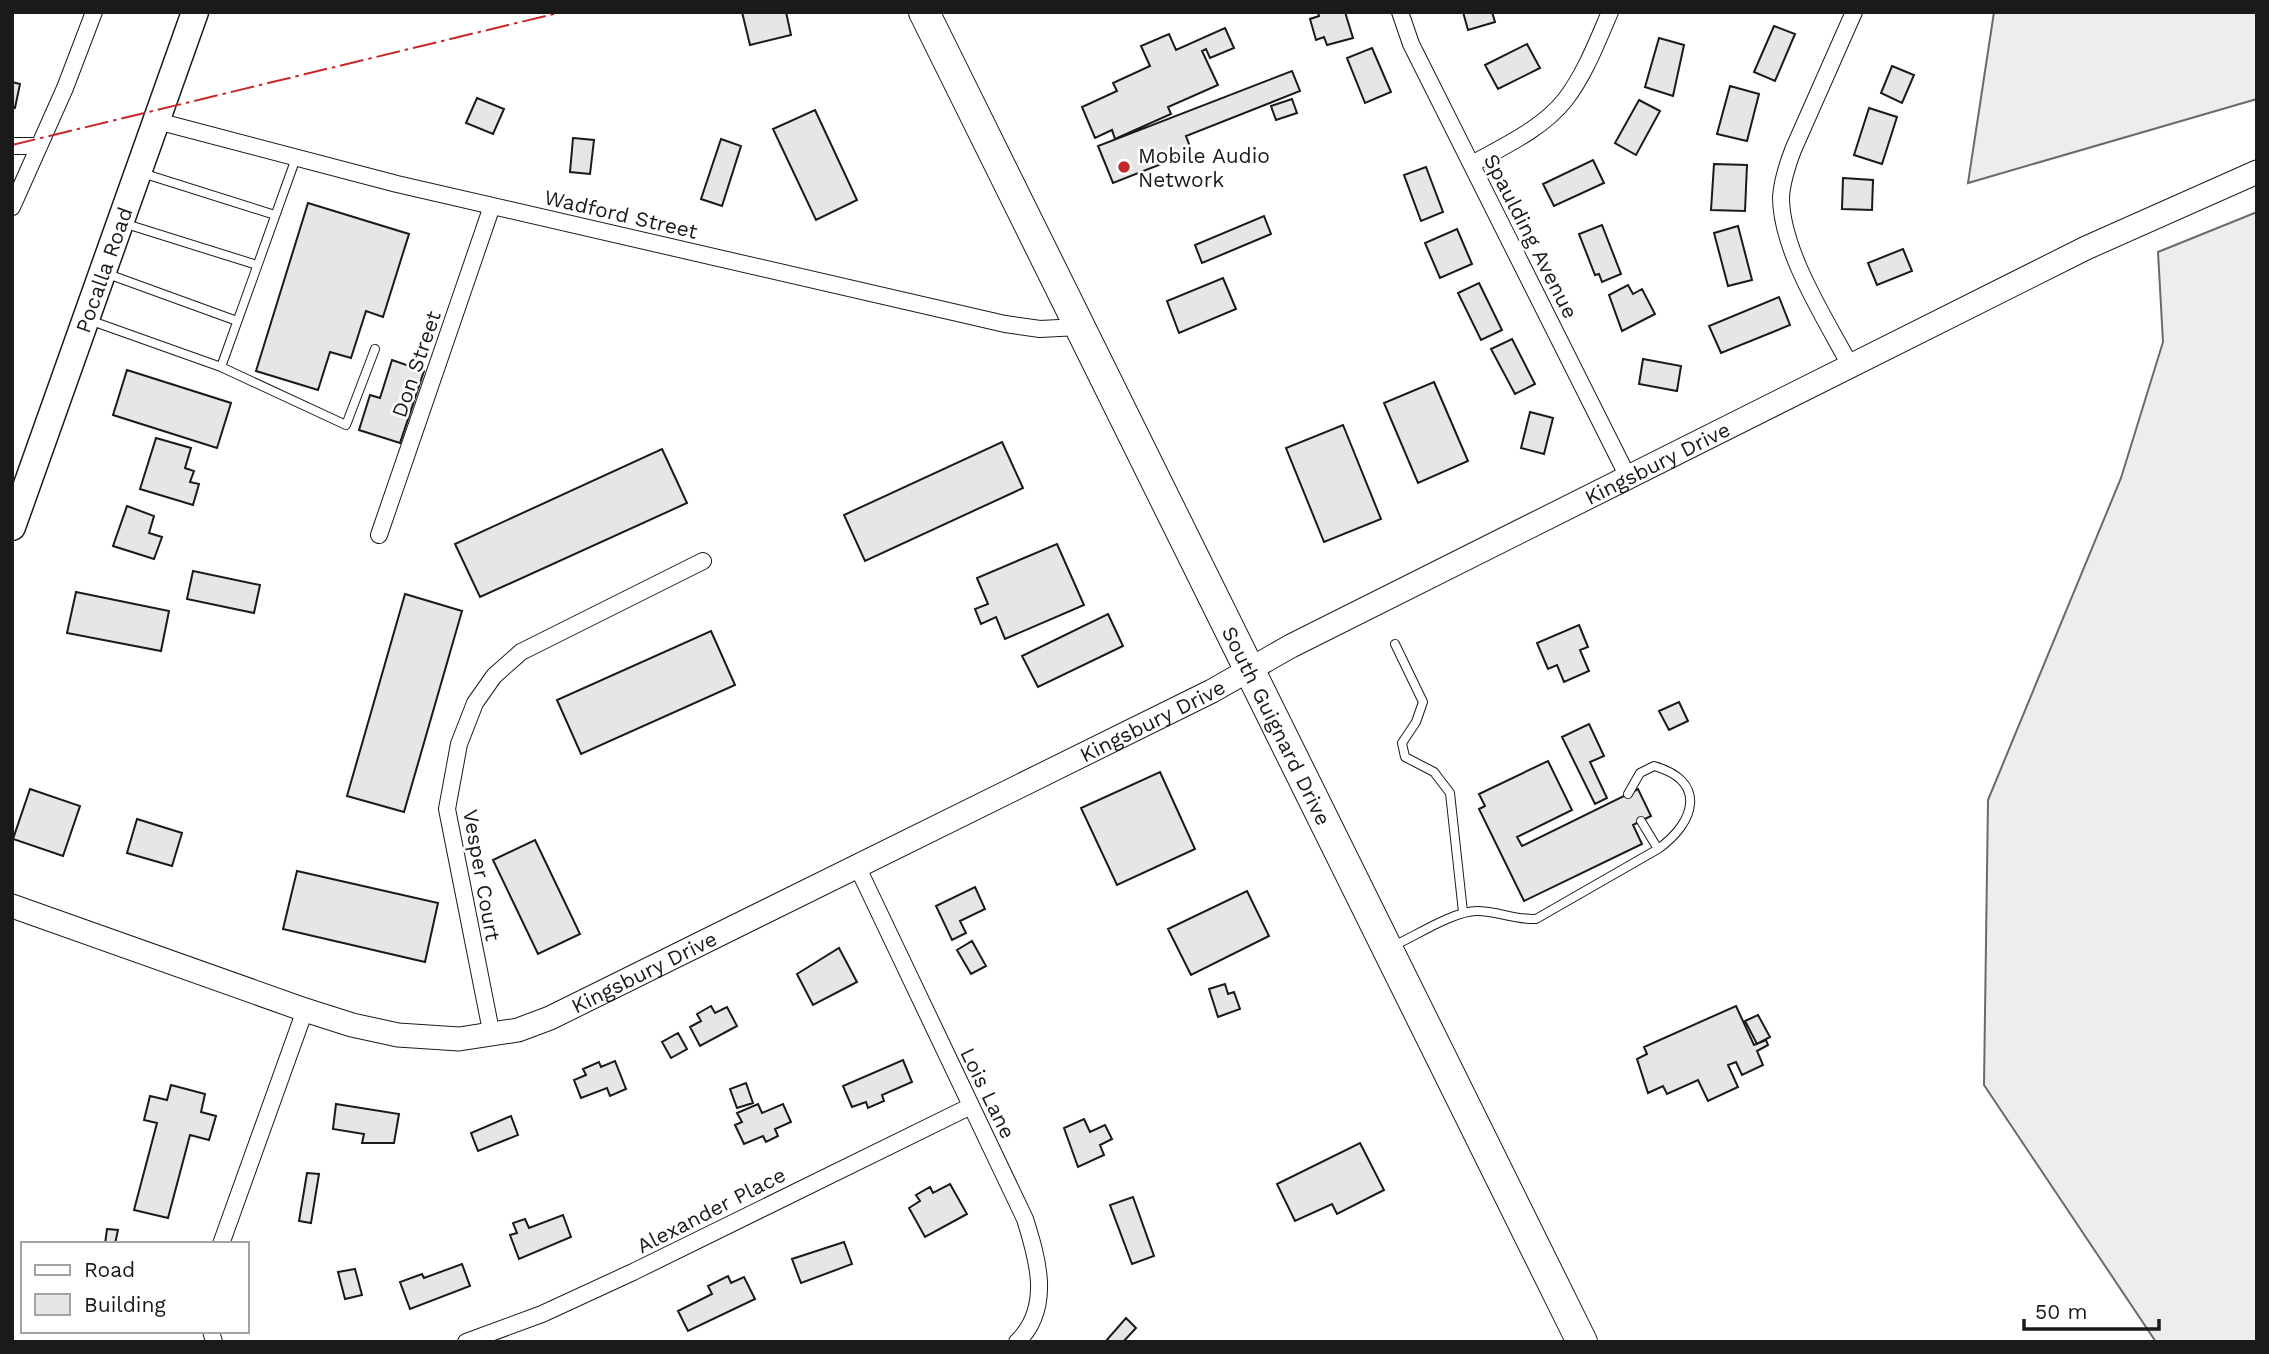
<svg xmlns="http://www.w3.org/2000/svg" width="2269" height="1354" font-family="'Work Sans',sans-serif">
	<rect width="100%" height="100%" fill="#fff"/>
	<path fill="#ededed" stroke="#6a6a6a" stroke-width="2" d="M1994 12H2257V99L1968 183Z
		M2257 212V1342H2156L1984 1085 1988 800 2121 478 2163 342 2158 252Z"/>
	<path fill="#e6e6e6" stroke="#1a1a1a" stroke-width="2" d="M742 12H786L791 35 750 45Z
		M1318 12H1345L1353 38 1327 45 1324 37 1316 40 1310 19 1319 16Z
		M1463 12H1492L1495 22 1468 30Z
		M1774 26 1795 34 1775 81 1754 72Z
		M1225 28 1234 48 1210 58 1206 49 1202 51 1218 85 1168 107 1171 114 1115 139 1112 130 1095 138 1082 107 1117 91 1113 83 1150 66 1141 46 1169 34 1176 50Z
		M1659 38 1684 45 1673 96 1645 87Z
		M1527 44 1540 68 1498 89 1485 65Z
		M1372 48 1391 92 1365 103 1347 58Z
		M1892 66 1914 75 1902 103 1881 93Z
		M1292 71 1300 91 1186 136 1192 152 1113 183 1098 146Z
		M12 82 20 84 15 108 12 107Z
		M1730 86 1759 94 1747 141 1717 134Z
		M477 98 504 109 493 134 466 123Z
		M1292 99 1297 113 1276 120 1271 106Z
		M1639 100 1660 111 1636 155 1615 143Z
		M1869 108 1897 117 1882 164 1854 155Z
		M815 110 857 200 816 220 773 129Z
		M573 138 594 140 590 174 570 172Z
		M721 139 741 146 722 206 701 199Z
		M1593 160 1604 183 1554 206 1543 184Z
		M1714 164 1747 165 1745 211 1711 210Z
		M1426 167 1443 212 1421 221 1404 175Z
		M1843 178 1873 180 1872 210 1842 209Z
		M308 203 409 234 383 317 366 311 351 358 330 352 318 390 256 371Z
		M1264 216 1271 234 1202 263 1195 245Z
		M1602 225 1621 274 1602 282 1599 274 1595 275 1579 234Z
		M1738 226 1752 280 1728 286 1714 233Z
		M1457 229 1472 264 1440 278 1425 243Z
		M1903 249 1912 271 1877 285 1868 263Z
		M1223 278 1236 309 1179 333 1167 301Z
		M1479 283 1502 330 1481 340 1458 293Z
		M1628 285 1633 294 1642 289 1655 314 1622 331 1609 295Z
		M1779 297 1790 325 1721 353 1709 326Z
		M1512 339 1535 384 1515 394 1491 349Z
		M1643 359 1681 366 1677 391 1639 384Z
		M392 360 424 371 400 443 359 430 370 395 380 398Z
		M127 370 231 403 217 448 113 415Z
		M1434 382 1468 461 1418 483 1384 403Z
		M1530 412 1553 418 1544 454 1521 448Z
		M1343 425 1381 519 1324 542 1286 448Z
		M156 438 191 448 185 468 194 471 190 482 199 484 193 505 140 489Z
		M1002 442 1023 488 865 561 844 515Z
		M662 449 687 503 480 597 455 544Z
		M127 506 154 516 149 533 162 537 154 559 113 546Z
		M1057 544 1084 605 1005 639 996 617 981 624 975 609 988 604 977 578Z
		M193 571 260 585 254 613 187 599Z
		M76 592 169 611 161 651 67 633Z
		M405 594 462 611 404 812 347 796Z
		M1108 614 1123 646 1038 687 1022 656Z
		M1579 625 1588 647 1580 650 1589 671 1564 682 1557 665 1548 669 1537 643Z
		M711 631 735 685 581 754 557 700Z
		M1679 702 1688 721 1669 730 1659 711Z
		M1589 724 1604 756 1590 762 1607 798 1595 804 1562 737Z
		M1548 761 1572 810 1517 837 1522 846 1638 789 1651 816 1633 825 1642 844 1524 901 1479 809 1485 806 1479 794Z
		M1160 772 1195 849 1117 885 1081 808Z
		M30 789 80 806 63 856 13 839Z
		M137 819 182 833 172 866 127 853Z
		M535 840 580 934 538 954 493 860Z
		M297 871 438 903 425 962 283 929Z
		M975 887 985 909 960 921 966 933 952 940 936 906Z
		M1247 891 1269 936 1191 975 1168 929Z
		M972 941 986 966 971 974 957 950Z
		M839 948 857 982 813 1005 797 974Z
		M1225 984 1228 994 1234 992 1240 1009 1218 1017 1209 989Z
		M711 1006 715 1013 727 1007 737 1026 700 1046 690 1027 701 1021 697 1014Z
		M1736 1006 1754 1045 1766 1040 1768 1045 1757 1051 1763 1065 1742 1075 1736 1062 1728 1065 1738 1087 1708 1101 1698 1080 1667 1094 1663 1086 1648 1093 1637 1059 1647 1054 1644 1047Z
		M1758 1015 1770 1037 1757 1044 1745 1021Z
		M678 1033 687 1049 671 1058 662 1042Z
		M903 1060 912 1082 882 1095 884 1101 868 1108 866 1102 852 1107 843 1086Z
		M615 1061 626 1089 610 1096 607 1088 581 1098 574 1080 586 1075 583 1069 599 1062 601 1067Z
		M746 1083 753 1103 737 1108 730 1089Z
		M171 1085 205 1094 201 1112 216 1116 209 1140 190 1135 168 1218 134 1210 157 1123 144 1120 150 1096 167 1100Z
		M336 1104 399 1114 394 1143H362L364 1134 333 1129Z
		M758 1104 762 1113 783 1104 791 1122 775 1129 778 1136 766 1142 763 1136 744 1144 735 1125 742 1122 737 1113Z
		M511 1116 518 1135 478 1151 471 1133Z
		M1084 1119 1090 1132 1105 1125 1112 1139 1100 1145 1104 1155 1078 1167 1064 1128Z
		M1360 1143 1384 1190 1337 1214 1332 1204 1295 1221 1277 1184Z
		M307 1173 319 1174 311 1223 299 1221Z
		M950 1184 967 1214 925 1237 909 1208 920 1201 916 1195 930 1187 933 1193Z
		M1133 1197 1154 1256 1132 1264 1110 1205Z
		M563 1215 571 1237 519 1259 510 1235 517 1233 513 1223 525 1219 529 1228Z
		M107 1229 118 1230 115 1244H105Z
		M844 1242 852 1264 801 1283 792 1259Z
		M462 1264 470 1286 410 1309 400 1282 422 1274 424 1278Z
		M355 1269 362 1295 345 1299 338 1272Z
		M728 1276 731 1283 744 1277 755 1299 688 1331 678 1311 712 1294 708 1286Z
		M1126 1318 1136 1328 1123 1342H1105Z"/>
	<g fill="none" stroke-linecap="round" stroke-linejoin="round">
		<defs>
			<path id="lane" d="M142 173 275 215
				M123 223 257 265
				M105 273 237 321
				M89 320 221 367 296 158
				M221 367 346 425 375 349
				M1395 644 1423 702 1416 722 1402 743 1405 757 1434 772 1450 793 1463 912
				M1641 821 1658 849
				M1391 947C1414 937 1453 911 1477 911 1497 911 1516 920 1536 919L1658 849C1696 822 1707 781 1654 766L1640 773 1628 794"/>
			<path id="street" d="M1400 12 1411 44 1628 477
				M157 121 397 184 1005 324 1040 329 1079 327
				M12 146H39
				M1472 164C1504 146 1542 129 1565 100 1585 74 1597 42 1610 12
				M12 207 65 88 94 12
				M1851 367C1826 320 1781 251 1781 197 1782 181 1787 166 1793 150L1854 12
				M379 535 492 206
				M857 866 1025 1219C1038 1260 1052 1308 1017 1342
				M492 1036 447 809 459 744 475 703 494 676 521 652 703 561
				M221 1244 305 1010
				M211 1331 214 1342
				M466 1342 542 1314 633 1272 971 1106"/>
			<g id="secondary">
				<path id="s1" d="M12 906 305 1010 352 1025 398 1035 459 1039 518 1030 550 1018 1212 691 1291 646 2086 248 2257 172"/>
			</g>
			<g id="primary">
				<path id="s2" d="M12 527 195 12"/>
			</g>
			<g id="highway">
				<path id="s3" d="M924 12 1582 1342"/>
			</g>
		</defs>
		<use href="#lane" stroke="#1a1a1a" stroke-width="10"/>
		<use href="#street" stroke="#1a1a1a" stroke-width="18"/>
		<use href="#secondary" stroke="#1a1a1a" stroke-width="25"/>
		<use href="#primary" stroke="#1a1a1a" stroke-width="29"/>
		<use href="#highway" stroke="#1a1a1a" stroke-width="32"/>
		<use href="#lane" stroke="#fff" stroke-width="8"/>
		<use href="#street" stroke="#fff" stroke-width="16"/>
		<use href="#secondary" stroke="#fff" stroke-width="23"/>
		<use href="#primary" stroke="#fff" stroke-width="26"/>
		<use href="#highway" stroke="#fff" stroke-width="30"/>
		<path stroke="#c62828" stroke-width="2" stroke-dasharray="24 5 3.5 5" stroke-linecap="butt" d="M12 145 562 12"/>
	</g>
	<circle fill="#c62828" stroke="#fff" stroke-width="2.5" cx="1124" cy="167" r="7"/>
	<g text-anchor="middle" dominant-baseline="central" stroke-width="5" stroke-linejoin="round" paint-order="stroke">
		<g font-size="21" fill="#1a1a1a" stroke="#fff" text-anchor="start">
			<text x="1138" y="155">Mobile Audio<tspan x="1138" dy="24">Network</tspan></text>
		</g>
		<g font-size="21" fill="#1a1a1a" stroke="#fff">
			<text transform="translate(621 214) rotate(13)">Wadford Street</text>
			<text transform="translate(1531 236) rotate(63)">Spaulding Avenue</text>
			<text stroke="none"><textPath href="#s2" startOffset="273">Pocalla Road</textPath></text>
			<text transform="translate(416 364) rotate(-71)">Don Street</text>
			<text stroke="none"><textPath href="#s1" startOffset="1801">Kingsbury Drive</textPath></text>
			<text stroke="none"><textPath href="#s1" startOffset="1234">Kingsbury Drive</textPath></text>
			<text stroke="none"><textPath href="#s3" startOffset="796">South Guignard Drive</textPath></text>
			<text transform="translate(482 875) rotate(80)">Vesper Court</text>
			<text stroke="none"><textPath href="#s1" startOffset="667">Kingsbury Drive</textPath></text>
			<text transform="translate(988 1093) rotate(64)">Lois Lane</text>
			<text transform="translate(711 1210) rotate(-27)">Alexander Place</text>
		</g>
	</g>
	<rect width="2269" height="1354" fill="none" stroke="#1a1a1a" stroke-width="28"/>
	<rect x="21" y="1242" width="228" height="91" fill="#ffffff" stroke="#a3a3a3" stroke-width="2"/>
	<rect x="35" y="1265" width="35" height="10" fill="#ffffff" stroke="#a3a3a3" stroke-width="2"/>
	<text x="84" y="1277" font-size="21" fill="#1a1a1a">Road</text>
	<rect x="35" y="1294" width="35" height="21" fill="#e6e6e6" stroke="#a3a3a3" stroke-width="2"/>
	<text x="84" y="1312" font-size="21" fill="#1a1a1a">Building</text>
	<path d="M2024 1319v10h135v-10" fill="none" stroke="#1a1a1a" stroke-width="3.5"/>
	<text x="2035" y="1319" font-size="21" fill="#1a1a1a" stroke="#ffffff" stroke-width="5" paint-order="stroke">50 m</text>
</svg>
